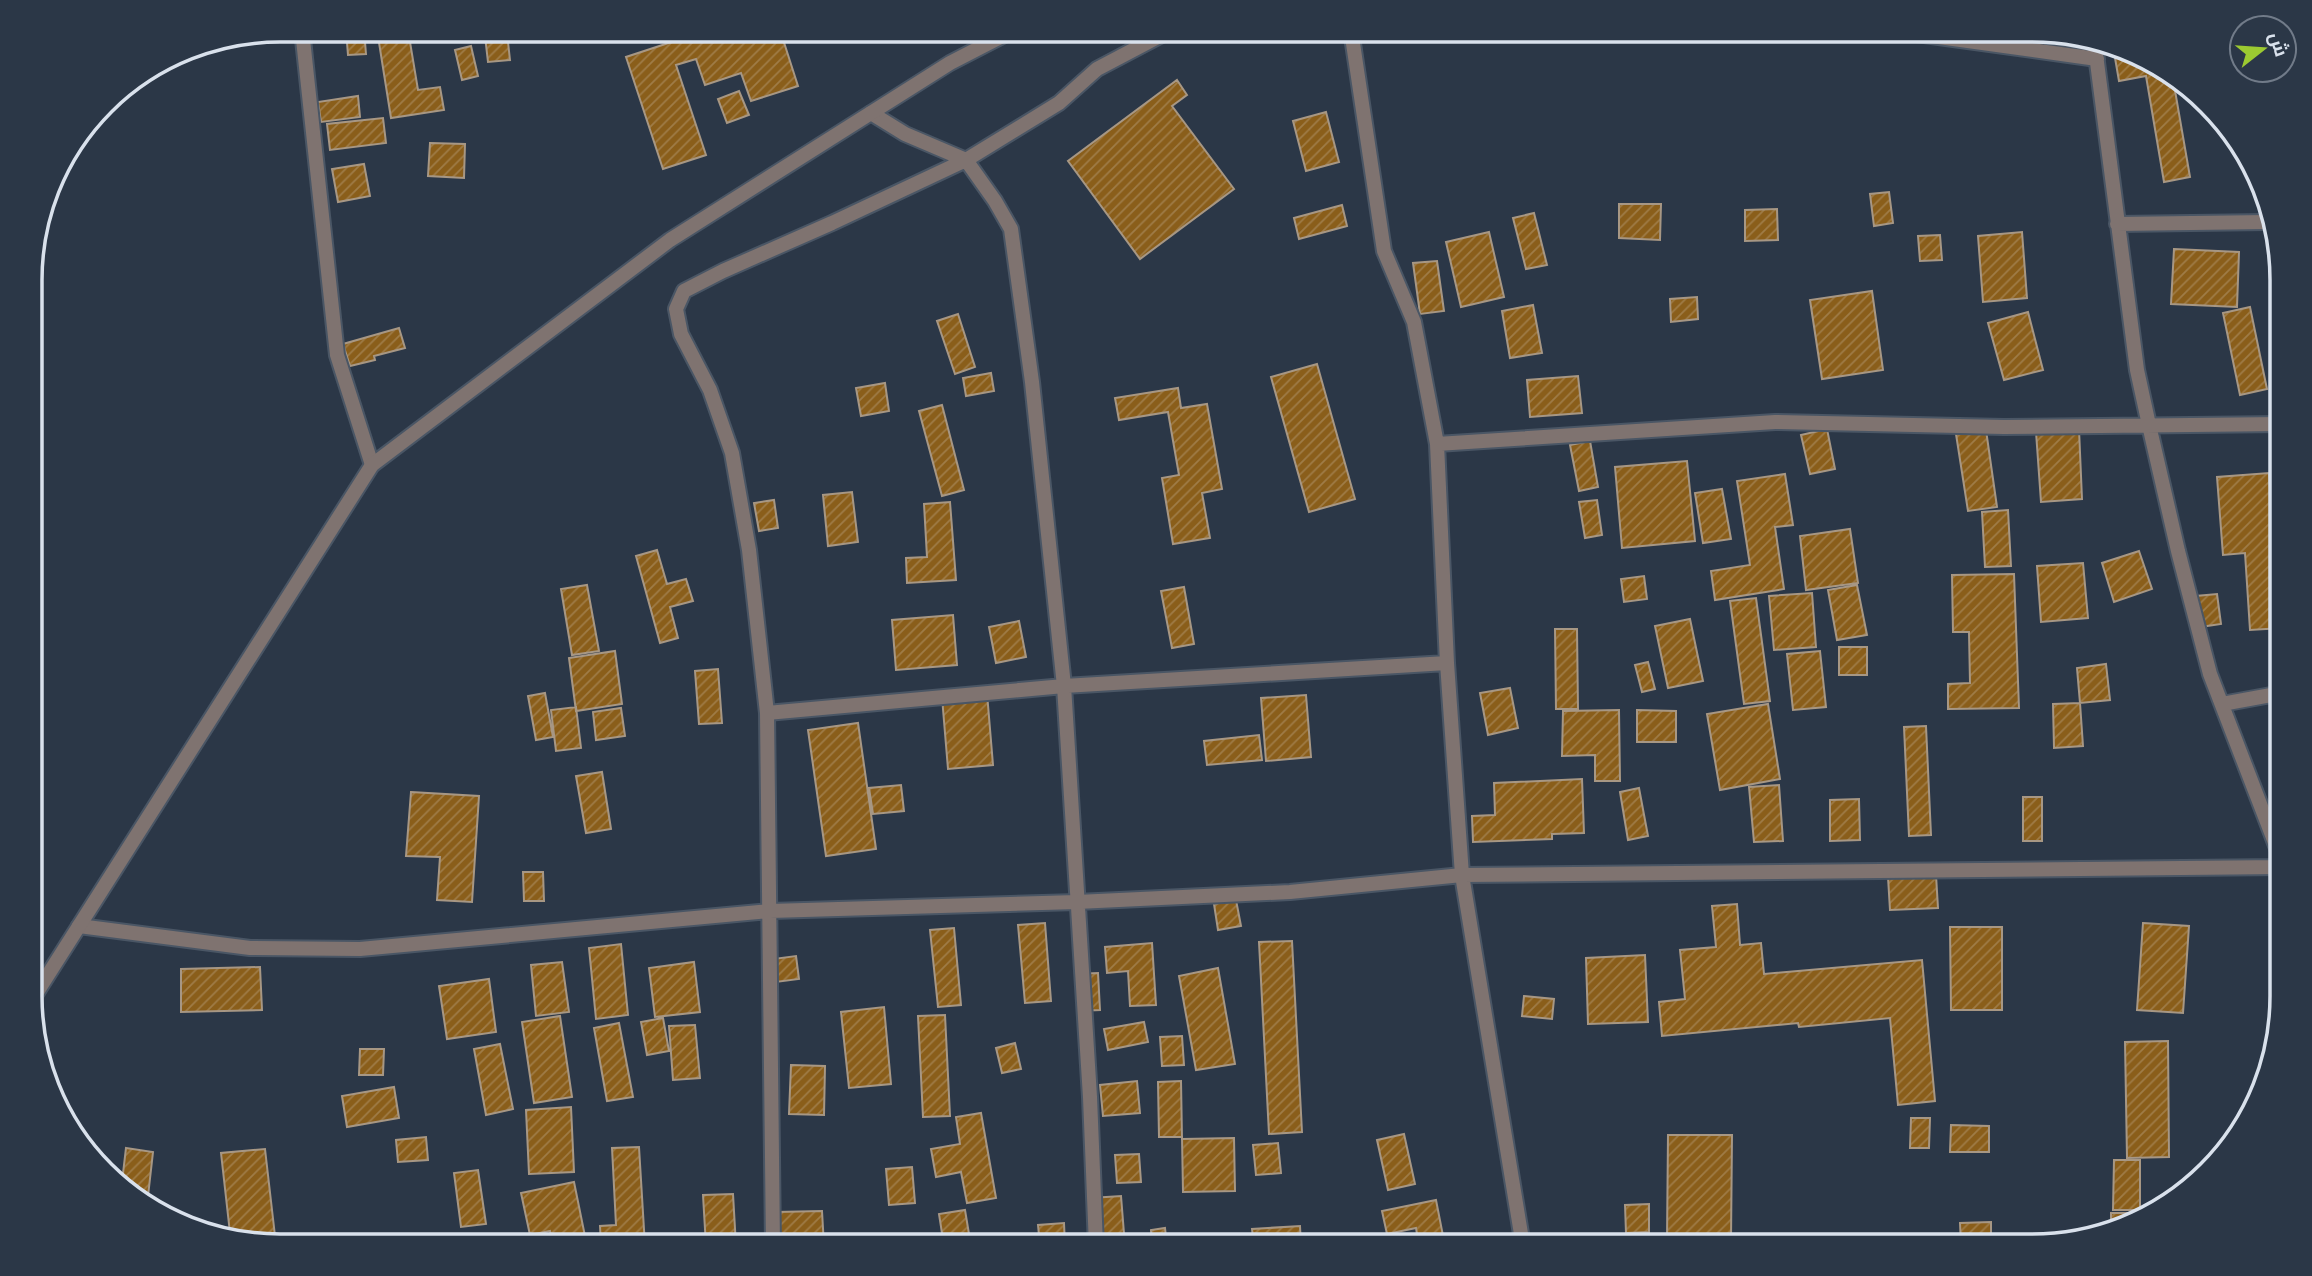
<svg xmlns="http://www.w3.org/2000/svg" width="2312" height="1276" font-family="'IBM Plex Serif',Cairo,serif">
	<defs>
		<pattern id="building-hatch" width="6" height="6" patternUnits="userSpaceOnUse" patternTransform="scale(1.75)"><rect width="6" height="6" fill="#8a5e1a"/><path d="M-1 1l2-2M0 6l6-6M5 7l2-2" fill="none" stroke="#9f7c47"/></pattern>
	</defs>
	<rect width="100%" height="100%" fill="#2b3747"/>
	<path fill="url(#building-hatch)" stroke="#a79784" stroke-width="2" d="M346 30H364L366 54 348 55Z
		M377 30H408L418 90 440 87 444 110 391 118Z
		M708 30H780L798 86 751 101 741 73 705 85 696 59 676 65 706 155 663 169 626 57Z
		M507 33 510 60 488 62 485 36Z
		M471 46 478 76 462 80 455 50Z
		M2114 52 2157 63 2173 79 2190 177 2164 182 2146 76 2119 81Z
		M1177 80 1187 95 1172 106 1234 189 1140 259 1068 161Z
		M739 91 749 115 727 123 718 99Z
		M358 96 360 117 321 122 318 102Z
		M1326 112 1339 162 1306 171 1293 121Z
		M383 118 386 143 330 150 327 124Z
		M430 143 465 144 464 178 428 176Z
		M364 164 370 196 338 202 332 169Z
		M1889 192 1893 223 1874 226 1870 194Z
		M1619 204H1661L1660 240 1619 238Z
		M1342 205 1347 226 1299 239 1294 218Z
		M1777 209 1778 240 1745 241V210Z
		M1534 213 1547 265 1526 269 1513 218Z
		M1489 232 1504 297 1461 307 1446 242Z
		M2022 232 2027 298 1983 302 1978 236Z
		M1940 235 1942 260 1920 261 1918 236Z
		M2174 249 2239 252 2237 307 2171 304Z
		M1437 261 1444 311 1420 314 1413 263Z
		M1872 291 1883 370 1822 379 1810 300Z
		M1697 297 1698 319 1671 322 1670 299Z
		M1533 305 1542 353 1510 358 1502 311Z
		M2250 307 2267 389 2240 395 2223 313Z
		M2028 312 2043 370 2004 380 1988 323Z
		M958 314 975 367 955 374 937 321Z
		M399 328 405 348 374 356 375 360 350 366 343 344Z
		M1317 364 1355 499 1309 512 1271 377Z
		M991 373 994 391 966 396 963 378Z
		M1578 376 1582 413 1530 417 1527 380Z
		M885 383 889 411 861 416 856 388Z
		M1178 388 1181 408 1207 404 1222 489 1202 493 1210 538 1173 544 1162 478 1179 475 1168 412 1119 420 1115 398Z
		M942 405 964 490 942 496 919 411Z
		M1827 429 1835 469 1810 474 1801 435Z
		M2079 429 2082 499 2041 502 2036 432Z
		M1986 430 1997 507 1968 511 1956 434Z
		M1590 441 1598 487 1579 491 1570 445Z
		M1687 461 1695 541 1622 548 1615 467Z
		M2269 473 2277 586 2282 585V628L2250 630 2245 553 2223 555 2217 477Z
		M1785 474 1793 525 1775 527 1784 589 1715 600 1711 571 1750 565 1737 481Z
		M1722 489 1731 539 1703 543 1695 493Z
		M852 492 858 542 828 546 823 495Z
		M774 500 778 528 759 531 754 503Z
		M1597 500 1602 535 1585 538 1579 502Z
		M950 502 956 580 907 583 906 558 927 557 924 504Z
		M2008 510 2011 566 1985 567 1982 512Z
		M1850 529 1858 583 1806 590 1800 536Z
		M657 550 667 584 686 579 693 601 670 607 678 638 660 643 636 556Z
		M2139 551 2152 589 2114 602 2102 563Z
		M2083 563 2088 618 2041 622 2037 566Z
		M2014 574 2019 708 1948 709V684L1970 683 1969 632H1953L1952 575Z
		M1644 576 1647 599 1624 602 1621 579Z
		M587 585 599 651 572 655 561 589Z
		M1857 585 1867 635 1837 640 1828 590Z
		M1184 587 1194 644 1172 648 1161 591Z
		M1812 593 1816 647 1774 650 1769 596Z
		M2217 594 2221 624 2200 627 2196 596Z
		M1756 598 1770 701 1744 704 1730 601Z
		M953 615 957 665 896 670 892 620Z
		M1690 619 1703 681 1668 688 1655 626Z
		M1019 621 1026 657 996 663 989 627Z
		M1555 629H1577L1578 709H1556Z
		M1839 647H1867V675H1839Z
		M615 651 622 704 576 711 569 658Z
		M1820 651 1826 707 1793 710 1787 654Z
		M1648 662 1655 689 1642 692 1635 665Z
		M2106 664 2110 700 2080 703 2077 668Z
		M718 669 722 723 699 724 695 671Z
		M1510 688 1518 728 1488 735 1480 693Z
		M545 693 553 737 536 740 528 696Z
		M987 693 993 765 948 769 942 697Z
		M1306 695 1311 757 1266 761 1261 698Z
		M2080 703 2083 746 2054 748 2053 704Z
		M1768 704 1780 779 1720 790 1707 714Z
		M576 707 581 748 556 751 551 710Z
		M621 708 625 736 596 740 593 712Z
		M1619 710 1620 781H1595V755L1562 756 1563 711Z
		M1637 710 1676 711V742H1637Z
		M858 723 876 849 826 856 808 730Z
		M1926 726 1931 835 1909 836 1904 727Z
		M1259 735 1262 760 1207 765 1204 741Z
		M602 772 611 829 586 833 576 776Z
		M1582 779 1584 833 1552 834V839L1473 842 1472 816 1495 815 1494 783Z
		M901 785 904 811 873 814 869 788Z
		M1779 785 1783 841 1754 842 1749 787Z
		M1639 788 1648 836 1628 840 1620 792Z
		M411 792 479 796 472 902 437 900 440 857 406 856Z
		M2023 797H2042V841H2023Z
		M1859 799 1860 840 1830 841V800Z
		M523 872H543L544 901H524Z
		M1936 875 1938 908 1890 910 1888 877Z
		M1236 900 1241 926 1218 930 1214 904Z
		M1737 904 1740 945 1761 943 1764 974 1922 960 1935 1101 1898 1105 1890 1018 1799 1027 1798 1023 1662 1036 1659 1002 1685 999 1680 950 1716 947 1712 906Z
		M1045 923 1051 1001 1025 1003 1018 925Z
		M2143 923 2189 926 2183 1013 2137 1010Z
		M1950 927H2002V1010H1951Z
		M954 928 961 1005 938 1007 930 930Z
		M1292 941 1302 1132 1269 1134 1259 942Z
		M1152 943 1156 1005 1130 1006 1128 971 1107 973 1105 947Z
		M621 944 628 1015 596 1019 589 948Z
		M1645 955 1648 1022 1588 1024 1586 958Z
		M796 956 799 979 776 982 773 959Z
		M562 962 569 1012 536 1016 531 965Z
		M694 962 700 1012 655 1017 649 968Z
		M260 967 262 1010 181 1012V969Z
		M1218 968 1235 1064 1196 1070 1179 976Z
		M1098 973 1100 1010 1078 1011 1075 974Z
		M489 979 496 1032 447 1039 439 986Z
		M1524 996 1554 999 1552 1019 1522 1016Z
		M884 1007 891 1084 849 1088 841 1012Z
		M945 1015 950 1116 923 1117 918 1016Z
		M560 1016 572 1097 534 1103 522 1022Z
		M663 1018 669 1051 647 1055 641 1022Z
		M1144 1022 1148 1042 1108 1050 1104 1029Z
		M619 1023 633 1097 607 1101 594 1028Z
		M695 1025 700 1078 673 1080 669 1026Z
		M1182 1036 1184 1065 1162 1066 1160 1037Z
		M2168 1041 2169 1157 2127 1158 2125 1042Z
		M1015 1043 1021 1069 1002 1073 996 1048Z
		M500 1044 513 1109 486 1115 474 1049Z
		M360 1049H384L383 1075H359Z
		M791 1065 825 1066 824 1115 789 1114Z
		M1137 1081 1140 1113 1103 1116 1100 1085Z
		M1181 1081 1182 1139 1234 1138 1235 1191 1183 1192 1182 1137H1159L1158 1082Z
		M394 1087 399 1118 347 1127 342 1096Z
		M571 1107 574 1172 529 1174 526 1110Z
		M981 1113 996 1198 967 1203 961 1172 936 1177 931 1149 960 1144 956 1117Z
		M1911 1118H1930L1929 1148H1910Z
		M1951 1125 1989 1126V1152H1950Z
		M1404 1134 1415 1184 1388 1190 1377 1140Z
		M1668 1135H1732L1731 1241 1667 1240Z
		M426 1137 428 1160 398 1162 396 1140Z
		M1278 1143 1281 1173 1256 1175 1253 1145Z
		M639 1147 645 1246H601L600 1226 616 1225 612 1148Z
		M126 1148 153 1152 147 1205 122 1182Z
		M265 1149 275 1236 250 1238 230 1233 221 1153Z
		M1139 1154 1141 1182 1117 1183 1115 1155Z
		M2114 1160H2140V1210H2113Z
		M912 1167 915 1203 889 1205 886 1169Z
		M478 1170 486 1224 461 1227 454 1173Z
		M574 1182 587 1246H553L550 1231 530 1235 521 1193Z
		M733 1194 736 1246H706L703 1195Z
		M1121 1196 1125 1246H1095L1091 1198Z
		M1436 1200 1445 1246H1419L1416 1228 1387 1234 1382 1211Z
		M1649 1204V1232L1626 1233 1625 1205Z
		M965 1210 971 1246H944L939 1214Z
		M822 1211 824 1246H795V1238H777L776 1212Z
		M2111 1213H2137V1219L2111 1227Z
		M1991 1222V1246H1961L1960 1223Z
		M1064 1223 1065 1246H1040L1038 1225Z
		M1300 1226 1301 1246H1254L1252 1229Z
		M1165 1228 1167 1246H1152L1151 1230Z
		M1758 1242V1246H1730V1244Z"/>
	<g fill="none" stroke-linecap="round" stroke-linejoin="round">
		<defs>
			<path id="minor" d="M302 30 337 355 372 465
				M984 30 987 43
				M1351 30 1384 251 1414 322 1437 444 1447 663 1462 875 1523 1246
				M1888 30 2097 59
				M2095 47 2137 370 2149 425 2178 551 2210 674 2282 861
				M871 113 905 134 966 160 995 201 1011 229 1032 382 1064 686 1090 1097 1096 1246
				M2117 224 2267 222
				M1437 444 1775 422 2004 427 2282 424
				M2222 704 2282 693
				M767 713 1064 686 1447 663
				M79 926 250 948 360 949 770 911 1077 902 1290 892 1462 875 2282 867
				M773 1246 767 713 749 550 732 453 710 390 681 334 676 309 684 291 723 271 832 223 966 160 1059 103 1097 69 1171 30"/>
			<path id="tertiary" d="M32 1000 372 465 670 240 950 63 1014 30"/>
		</defs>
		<use href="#minor" stroke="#4a5665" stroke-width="18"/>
		<use href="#tertiary" stroke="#4a5665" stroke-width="18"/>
		<use href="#minor" stroke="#7f7370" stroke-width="14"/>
		<use href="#tertiary" stroke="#7f7370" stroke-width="14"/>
	</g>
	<path d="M0 0H2312V1276H0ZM280 42H2032A238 238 0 0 1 2270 280V996A238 238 0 0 1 2032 1234H280A238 238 0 0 1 42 996V280A238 238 0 0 1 280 42Z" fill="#2b3747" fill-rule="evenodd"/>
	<path fill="none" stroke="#d9e1ec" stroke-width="3.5" d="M280 42H2032A238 238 0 0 1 2270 280V996A238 238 0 0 1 2032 1234H280A238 238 0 0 1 42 996V280A238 238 0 0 1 280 42Z"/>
	<g transform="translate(2263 49) rotate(73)"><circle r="33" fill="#2b3747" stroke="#717b89" stroke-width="2"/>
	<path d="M0-5L12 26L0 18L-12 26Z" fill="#9cca31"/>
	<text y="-10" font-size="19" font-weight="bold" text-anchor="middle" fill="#d9e1ec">ش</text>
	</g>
</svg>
